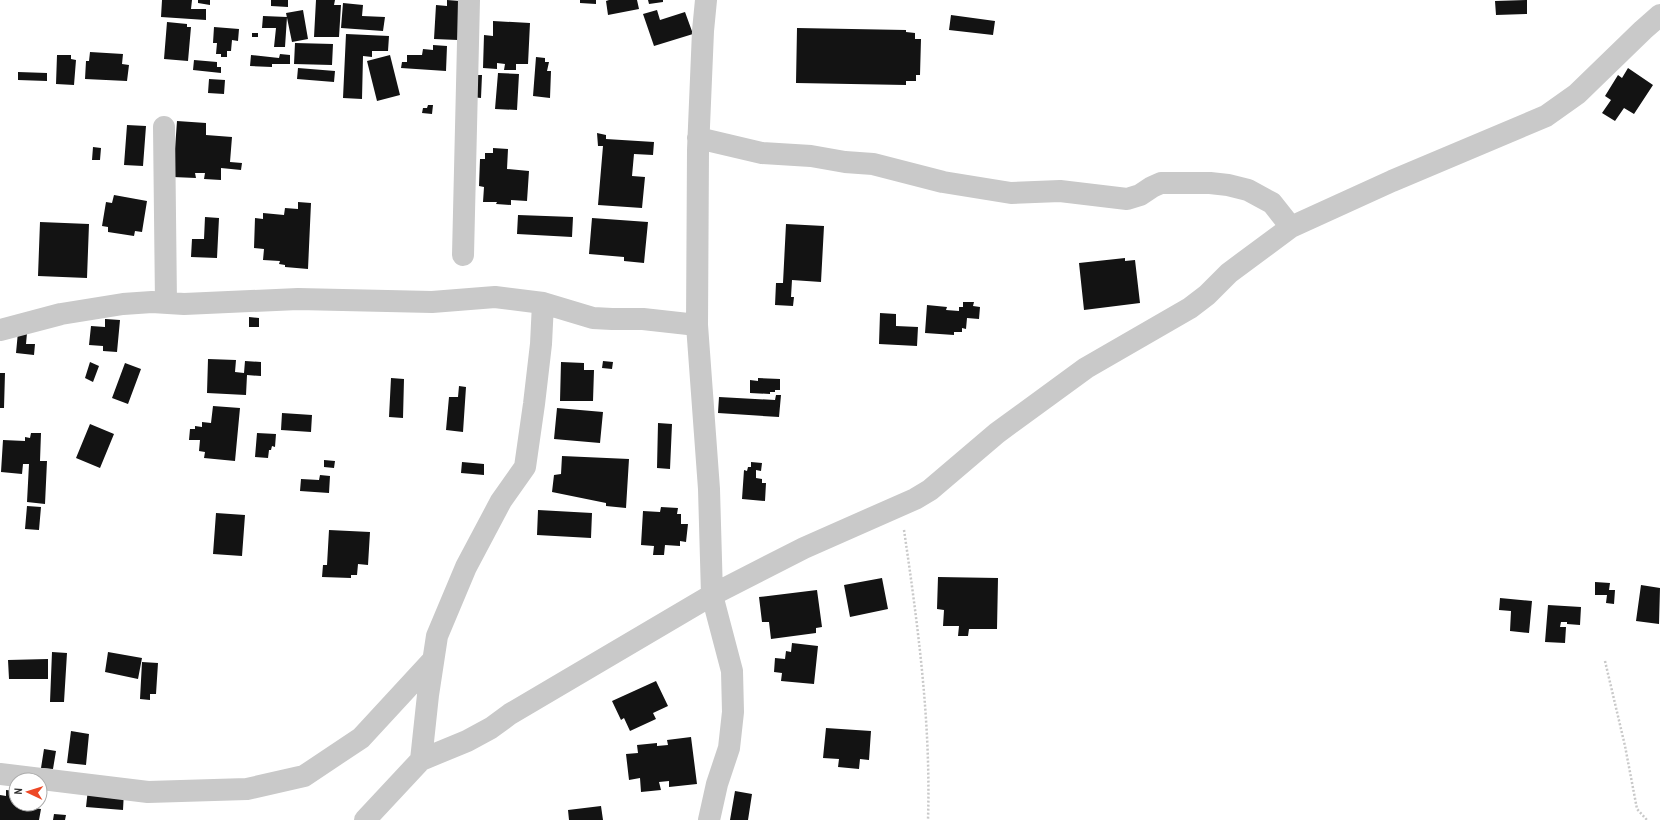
<svg xmlns="http://www.w3.org/2000/svg" width="1660" height="820" font-family="'PT Sans Narrow',sans-serif">
	<rect width="100%" height="100%" fill="#fff"/>
	<path fill="#131313" d="M162 0H192L191 9H206V20L161 17Z
		M198 0H210V5L198 3Z
		M271 0H288V7L271 6Z
		M316 0H335L334 5H341L339 37H314Z
		M447 0 460 1 458 40 434 39 436 5 447 6Z
		M580 0H596V4L580 3Z
		M609 0H637L639 9 608 15 606 1Z
		M648 0H663V2L649 4Z
		M1527 0V14L1496 15 1495 1Z
		M343 3 363 5 362 16 385 17 383 31 341 28Z
		M303 10 308 39 292 42 286 13Z
		M657 10 660 20 685 12 693 34 654 46 643 14Z
		M951 15 995 21 993 35 949 30Z
		M263 16 287 17 285 47H274L276 28H262Z
		M493 21 530 23 528 64H516V70H504L505 64 497 63V69L483 68 484 35 493 36Z
		M167 22 187 24V27H191L188 61 164 59Z
		M214 27 239 29 238 41 232 40 231 51H227V57H221V54H216L217 43H213Z
		M797 28 906 30V32L915 33V39H921L920 75H916V81H906V85L796 83Z
		M252 33H258V37H252Z
		M346 34 389 36 388 51H372V57L363 56 362 99 343 98Z
		M295 43 333 44 332 65 294 64Z
		M433 45 447 46 446 71 401 68 402 62H407V55H422L423 49 433 50Z
		M90 52 123 54 122 64 129 65 127 81 85 79 86 61H89Z
		M280 54 290 55V64H272V67L250 66 251 55 279 58Z
		M57 55H71V59L76 60 74 85 56 84Z
		M390 55 400 95 377 101 367 61Z
		M536 57 545 58V62H549L547 71H551L550 98 533 96Z
		M194 60 217 62V67H221V73L193 70Z
		M298 68 335 71 334 82 297 79Z
		M1628 68 1653 85 1634 114 1624 108 1615 121 1602 113 1611 100 1605 96 1618 75 1622 78Z
		M18 72 47 73V81L18 80Z
		M498 73 519 74 517 110 495 109Z
		M472 75H482L481 98 471 97Z
		M209 79 225 80 224 94 208 93Z
		M428 105H433L432 114 422 113 423 108H427Z
		M177 121 206 123V135L232 137 230 162 242 163 241 170 221 168V180L204 179 205 173H195L196 178 173 177Z
		M127 125 146 126 143 166 124 165Z
		M597 133 606 135V139L654 142 653 155 634 154 632 176 645 177 642 208 598 205 603 146H598Z
		M93 147 101 148 100 160H92Z
		M493 148 508 149 507 169 529 171 527 201 511 200V205L496 204 497 202H483L484 187 479 186 480 159H485V153H493Z
		M114 195 147 201 142 232 135 231 134 236 108 232V227L102 226 106 202 112 203Z
		M298 202 311 203 308 269 285 267V265L279 264 280 261 263 260 264 249 254 248 255 218 263 219V213L284 215 285 208 298 209Z
		M518 215 573 217 572 237 517 234Z
		M205 217 219 218 217 258 191 257 192 239H204Z
		M592 218 648 222 644 263 624 261V257L589 254Z
		M40 222 89 224 87 278 38 276Z
		M786 224 824 226 821 282 792 280 791 297H794L793 306 775 305 776 283H783Z
		M1125 258V261L1135 260 1140 303 1084 310 1079 263Z
		M963 302H974L973 306 980 307 979 319 967 318 966 329 962 328V332H954V335L925 333 927 305 947 307 946 310 959 311V307H963Z
		M880 313 896 314V326L918 327 917 346 879 344Z
		M249 317 259 318V327H249Z
		M105 319 120 320 117 352 103 351V346L89 345 91 326 105 327Z
		M18 332 27 333 26 344H35L34 355 16 353Z
		M208 359 236 360 235 372 244 373 245 361 261 362V376L247 375 246 395 207 393Z
		M603 361 613 362 612 369 602 368Z
		M90 362 99 366 93 382 85 378Z
		M561 362 584 363V370H594L593 401H560Z
		M125 363 141 369 128 404 112 398Z
		M0 373H5L4 408H0Z
		M391 378 404 379 403 418 389 417Z
		M758 378 780 379V390H775V392H770V394L750 393V380L758 381Z
		M459 386 466 387 463 432 446 430 449 397H458Z
		M776 395H781L779 417 718 413 719 397 775 400Z
		M213 406 240 408 235 461 204 458 205 452 199 451 200 440H189L190 429H195V426L202 427V422L211 423Z
		M557 408 603 412 600 443 554 439Z
		M282 413 312 415 311 432 281 430Z
		M658 423 672 424 670 469 657 468Z
		M90 424 114 434 100 468 76 458Z
		M31 433H41L40 461H47L45 504 27 502 29 464H23L22 474 1 472 3 440 25 441V437L30 438Z
		M257 433 276 434 275 447 272 446 271 450H269L268 458 255 457Z
		M562 456 629 459 626 508 606 506V503L552 492 554 475 561 474Z
		M324 460 335 461 334 468 324 467Z
		M462 462 484 464V475L461 473Z
		M751 462 762 463 761 471 756 470V478L762 479V483H766L765 501 742 499 744 470 747 471 748 467H751Z
		M320 475 330 476 329 493 300 491 301 479 319 480Z
		M27 506 41 507 39 530 25 529Z
		M661 507 678 508 677 514H681V524H688L686 542 680 541V546L665 545 664 555H653L654 546 641 545 643 511 660 512Z
		M538 510 592 513 591 538 537 535Z
		M216 513 245 515 242 556 213 554Z
		M329 530 370 532 368 565 358 564 357 575H351V578L322 577 323 565H327Z
		M938 577 998 578 997 629H969L968 636H958L959 626H943L944 610 937 609Z
		M882 578 888 609 850 617 844 585Z
		M1595 582 1610 583 1609 590H1615L1614 604 1606 603 1607 595H1595Z
		M1641 585 1660 588 1659 624 1636 621Z
		M817 590 822 627 816 628V633L771 639 769 622H762L759 597Z
		M1500 598 1532 601 1529 633 1510 631 1511 611 1499 610Z
		M1548 605 1581 607 1580 625 1567 624V622H1561L1560 627H1566L1565 643 1545 642Z
		M792 643 818 646 814 684 781 681 782 673 774 672 775 658 785 659 786 651 791 652Z
		M52 652 67 653 64 702H50Z
		M108 652 142 658 138 679 105 672Z
		M48 659V679H9L8 660Z
		M142 662 158 663 156 694H150V700L140 699Z
		M656 681 668 706 653 713 656 719 630 731 624 718 621 720 612 701Z
		M826 728 871 731 869 760 860 759 859 769 838 767 839 759 823 758Z
		M71 731 89 734 86 765 67 763Z
		M691 737 697 784 669 787V781L659 782 661 790 641 792 640 778 629 780 626 754 638 753 637 745 657 743V746L668 745 667 740Z
		M44 749 56 751 53 769 41 768Z
		M88 789 124 791 123 810 86 807Z
		M6 790 16 791V804H28V807L41 809 39 820H0V795L6 796Z
		M735 791 752 794 748 820H730Z
		M601 806 603 820H569L568 810Z
		M54 814 66 815 65 820H53Z"/>
	<g fill="none" stroke-linecap="round" stroke-linejoin="round">
		<path stroke="#c9c9c9" stroke-width="2.5" stroke-dasharray="2 2" stroke-linecap="butt" d="M904 530C918 626 931 723 928 820
			M1605 661 1625 746 1637 809 1647 820"/>
		<path stroke="#c9c9c9" stroke-width="22" d="M706 0 703 31 698 150 697 325 709 489 712 595 732 671 733 712 729 748 717 784 709 820
			M164 127 166 303
			M698 138 762 153 811 156 845 162 873 164 943 182 1011 193 1060 191 1127 199 1140 195 1152 187 1161 183H1210L1228 185 1248 190 1272 203 1291 227
			M463 255 469 0
			M0 330 61 314 123 304 152 302 184 304 298 299 432 302 495 297 543 303 593 318 612 319H643L697 325
			M421 760 428 695 437 636 466 567 501 501 525 467 534 404 541 344 543 303
			M0 774 148 792 247 789 304 776 361 738 433 660
			M365 820 421 760 467 741 491 728 510 714 712 595 804 548 915 499 930 490 997 433 1086 368 1190 308 1207 295 1229 273 1291 227 1392 181 1546 116 1577 94 1643 30 1660 15"/>
	</g>
	<g transform="translate(28 792) rotate(274)"><circle r="19" fill="#ffffff" stroke="#ababab"/>
	<path d="M0-3L7 15L0 10L-7 15Z" fill="#ed4725"/>
	<text y="-6" font-size="11" font-weight="bold" text-anchor="middle" fill="#2c2c2c">N</text>
	</g>
</svg>
